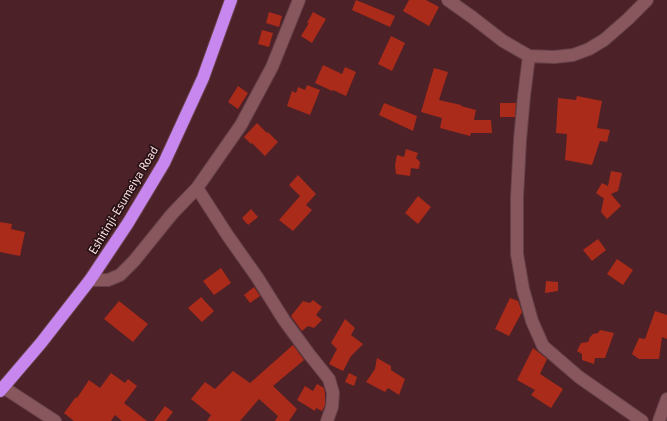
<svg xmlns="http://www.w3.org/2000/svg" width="667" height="421" font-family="'PT Sans',sans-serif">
	<rect width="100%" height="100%" fill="#4c2128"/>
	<path fill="#aa2b19" d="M356 0 395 16 390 27 352 10Z
		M409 0H426L439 7 429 26 403 11Z
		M269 12 282 16 279 27 266 23Z
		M313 12 326 19 312 43 301 36 309 23H307Z
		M262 30 273 33 269 47 258 44Z
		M391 36 405 43 392 71 378 64Z
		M323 65 342 74 345 67 356 72 346 96 333 90 332 91 315 83Z
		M434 68 448 72 439 100 461 105V106L476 110 474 120H491L492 133H471L470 136 440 128 442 118 421 112Z
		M307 85 320 90 310 115 287 106 292 91 296 93 298 87 305 90Z
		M238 86 248 93 238 109 228 102Z
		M577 96 602 101 597 128 610 130 607 142 600 141 592 165 565 160 567 134 556 133 558 98 576 100Z
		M384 103 417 116 413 131 379 115Z
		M500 103H516L515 117H500Z
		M257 123 267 133 268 132 278 142 265 156 252 143 251 144 244 137Z
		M406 149 418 153 416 158 420 162 419 169 411 168 410 176 396 174 395 165 397 155 404 157Z
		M611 171 622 173 618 191 611 194 621 206 607 219 601 212 604 197 603 198 596 193 602 183 608 186Z
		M298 175 316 194 306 205 312 210 293 231 279 220 300 196 289 185Z
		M418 196 431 207 418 224 405 213Z
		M251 209 258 217 248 225 242 218Z
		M0 222 12 224 11 229 25 232 20 256 0 252Z
		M598 239 606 250 592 261 583 250Z
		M617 259 633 270 623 285 607 274Z
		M221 268 231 283 214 295 203 281Z
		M546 281 558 282V291L545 293Z
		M254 287 260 296 250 303 244 295Z
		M201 297 214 311 202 322 188 308Z
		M510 298 518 301 522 312 509 336 495 329Z
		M313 300 322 307 316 315 322 320 314 328 308 326 302 331 291 316 303 301 310 303Z
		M119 301 148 324 133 342 104 319Z
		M655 311 667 315V339L662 337 659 359H639L632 354 639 338 645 339Z
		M345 319 355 328 351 335 363 344 351 356 343 371 329 364 337 349 331 343Z
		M600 330 614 333 605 358H595L594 364 582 360V354L577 351 581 343 588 342 590 337 593 334 598 333Z
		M293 345 304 360 273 386 297 409 289 421H275L278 416 259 399 240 421H207L211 415 191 399 205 382 215 389 233 371 250 383Z
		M533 348 547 359 540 374 563 389 551 408 531 395 535 390 517 380Z
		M377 358 391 366V370L405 379 399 395 388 388 385 392 366 382 375 369Z
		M111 373 125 383 128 379 137 386 124 403 147 421H122L115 415 111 421H74L64 413 76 397 77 398 89 380 100 388Z
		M349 373 357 377 354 386 345 382Z
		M317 384 324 388 325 394V405L322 411 316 408 315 411 297 400 305 386 313 391Z
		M165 406 173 412 166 421H154Z"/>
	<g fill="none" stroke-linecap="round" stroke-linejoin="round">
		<defs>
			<path id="minor" d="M448 0 472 17 503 41 529 56 554 57 573 55 589 49 604 40 628 19 647 0
				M529 56 524 96 520 140 517 197V254L523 289 532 321 543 346 579 377 642 421
				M197 188 228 236 257 277 284 320 309 354 329 379 333 393 332 407 327 421
				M90 280H108L120 275 134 261 172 214 197 188 241 125 272 67 299 0
				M3 387 55 421
				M659 421 667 399"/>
			<path id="highway" d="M0 391 41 343 90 280 128 223 164 163 203 78 231 0"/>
		</defs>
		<use href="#minor" stroke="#664048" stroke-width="14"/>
		<use href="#highway" stroke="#664048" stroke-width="14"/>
		<use href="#minor" stroke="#88575d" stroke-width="12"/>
		<use href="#highway" stroke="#c787ef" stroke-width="12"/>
	</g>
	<g text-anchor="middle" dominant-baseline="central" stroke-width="3.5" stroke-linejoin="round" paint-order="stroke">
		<g font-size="12" fill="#ffe1e4" stroke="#261215">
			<text transform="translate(123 200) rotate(-59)">Eshitinji-Esumeiya Road</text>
		</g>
	</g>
</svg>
